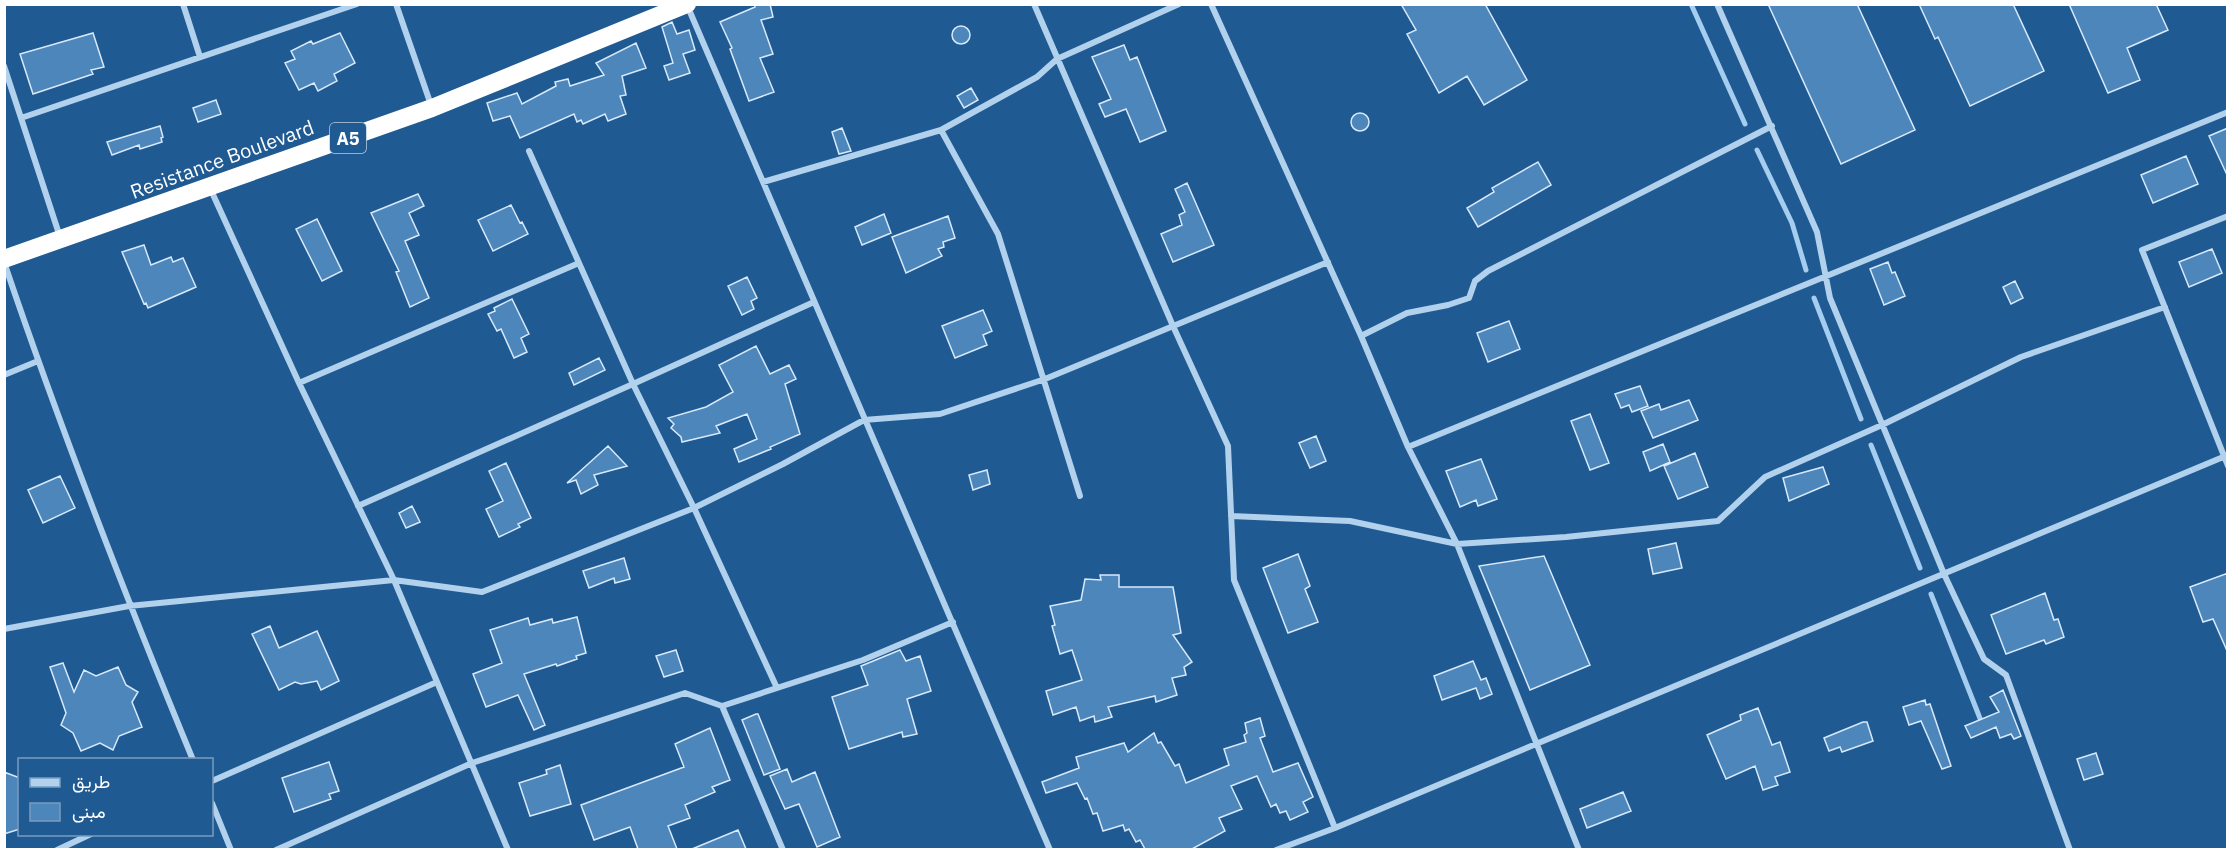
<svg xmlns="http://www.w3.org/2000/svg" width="2232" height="854" font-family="'IBM Plex Sans',Vazirmatn,sans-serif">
	<rect width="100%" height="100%" fill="#205a92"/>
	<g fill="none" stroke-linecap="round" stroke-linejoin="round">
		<path stroke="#a5cdef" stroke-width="5" d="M1691 4 1745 124
			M1757 150 1792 223 1806 270
			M1814 298 1861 419
			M1871 445 1920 568
			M1931 594 1983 726"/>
	</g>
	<path fill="#4d86ba" stroke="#d7e9fa" stroke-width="1.5" d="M754 4H770L773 17 761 20 773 54 760 58 774 92 749 101 730 49 732 48 720 22 755 7Z
		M1401 4H1485L1527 80 1484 105 1467 76 1439 93 1407 34 1416 30Z
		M1768 4H1857L1915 130 1841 164Z
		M1919 4H2013L2044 71 1970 106 1938 37 1935 39Z
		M2069 4H2156L2168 30 2127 48 2140 80 2108 93Z
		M672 22 677 34 689 30 695 50 683 54 690 73 669 80 664 66 673 63 662 27Z
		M952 35a9 9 0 1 1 18 0a9 9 0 1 1-18 0Z
		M93 33 104 67 91 70 93 74 33 94 20 54Z
		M340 33 355 63 334 74 337 81 318 91 314 83 299 90 285 63 295 59 291 51 311 41 313 44Z
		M636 43 646 68 622 76 626 95 620 96 626 114 608 121 605 114 583 124 581 120 577 122 574 114 520 138 510 116 493 121 487 103 517 93 522 104 556 86 555 82 568 79 570 86 604 75 596 63Z
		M1124 45 1130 60 1137 57 1166 131 1140 142 1126 109 1105 117 1099 104 1111 99 1092 57Z
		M971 88 978 100 964 108 957 96Z
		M216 100 221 114 198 122 193 108Z
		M1351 122a9 9 0 1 1 18 0a9 9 0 1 1-18 0Z
		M160 126 163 137 161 138 162 142 140 149 139 145 112 155 107 142Z
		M842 128 851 151 839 154 832 132Z
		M2228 128V177L2209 136Z
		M2186 156 2198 184 2153 203 2141 175Z
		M1538 162 1551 185 1478 227 1467 208 1494 192 1492 188Z
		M1187 183 1214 245 1173 262 1161 234 1182 225 1179 215 1185 212 1175 189Z
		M418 194 424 206 409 213 419 235 405 241 429 298 410 307 396 272 399 271 371 213Z
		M511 205 520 223 522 222 528 234 493 251 478 220Z
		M884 214 891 233 862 245 855 227Z
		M948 216 955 238 943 242 944 247 938 249 942 256 906 273 892 237Z
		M317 219 342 271 322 281 296 229Z
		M144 245 151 265 171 257 173 262 183 258 196 287 148 308 146 303 144 304 122 252Z
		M2212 249 2222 273 2189 287 2179 262Z
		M1888 262 1892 273 1895 272 1905 296 1884 305 1870 269Z
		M747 277 757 298 751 301 754 309 742 315 728 286Z
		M2015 281 2023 298 2011 304 2003 287Z
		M512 299 529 334 521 338 527 352 514 358 501 329 497 331 488 314 495 311 494 308Z
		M983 310 992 331 983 335 987 345 955 358 942 326Z
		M1509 321 1520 349 1488 362 1477 333Z
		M756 346 770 374 789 365 796 379 785 384 800 434 770 447 771 449 739 462 734 449 757 439 747 414 716 426 720 433 682 442 681 437 671 428 674 424 668 418 706 407 733 392 719 365Z
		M599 358 605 370 574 385 569 373Z
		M1640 386 1648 406 1632 412 1629 405 1621 408 1615 394Z
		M1689 400 1698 420 1653 438 1641 411 1659 404 1661 410Z
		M1590 414 1609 463 1590 470 1571 421Z
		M1316 436 1326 461 1310 468 1299 443Z
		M1663 444 1670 462 1650 471 1643 452Z
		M608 446 627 466 594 475 598 485 581 494 576 480 567 483Z
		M1695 453 1708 487 1678 499 1664 466Z
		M1481 459 1497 499 1478 506 1476 500 1460 507 1446 471Z
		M506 463 531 518 518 524 520 527 499 537 486 509 503 501 489 471Z
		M1823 467 1829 484 1789 501 1783 478Z
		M987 470 990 484 973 490 969 475Z
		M60 476 75 508 43 523 28 490Z
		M412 506 420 522 406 528 399 513Z
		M1676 543 1682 568 1653 574 1648 549Z
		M1298 554 1310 586 1305 589 1318 622 1288 633 1263 568Z
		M1544 556 1590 665 1530 690 1479 566Z
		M624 558 630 579 615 583 614 578 589 588 583 571Z
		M2228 573V653L2213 619 2203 622 2190 587Z
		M1100 575H1119V587H1173L1181 633 1173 635 1192 662 1184 667 1186 675 1172 678 1177 695 1156 702 1155 696 1108 707 1112 717 1095 722 1094 716 1080 721 1076 707 1053 715 1046 691 1082 680 1072 650 1060 654 1052 626 1055 625 1050 606 1081 600 1085 579 1101 580Z
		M2045 593 2054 620 2058 619 2064 637 2046 644 2044 640 2006 654 1991 615Z
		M577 617 586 653 576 656 577 659 557 666 556 664 524 674 545 725 534 730 518 695 486 707 473 674 502 663 490 630 528 618 530 625 552 619 553 623Z
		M270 626 279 648 317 631 339 681 321 690 317 681 301 684 295 682 279 690 252 634Z
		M676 650 683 671 664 677 656 656Z
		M900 650 906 661 920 656 931 691 907 699 917 734 903 737 902 732 849 749 832 697 868 685 861 666Z
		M1473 661 1481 680 1486 678 1492 694 1480 699 1476 688 1442 700 1434 676Z
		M63 663 74 692 84 670 96 676 118 667 126 685 138 692 132 702 142 727 119 736 113 750 100 743 81 751 73 733 61 725 66 713 50 667Z
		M2003 690 2021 736 2014 739 2011 734 2000 738 1996 727 1971 738 1965 726 1999 712 1990 697Z
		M1925 700 1926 705 1930 704 1951 766 1942 769 1921 721 1909 725 1903 707Z
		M1758 708 1772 745 1780 742 1790 772 1775 777 1778 785 1763 790 1755 766 1726 779 1707 735 1741 720 1740 715Z
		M756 714H758L780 769 764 775 742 720Z
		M1260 718 1265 736 1260 738 1273 772 1298 763 1313 797 1303 802 1308 812 1290 820 1286 811 1280 813 1276 804 1271 807 1257 776 1231 786 1242 809 1219 818 1225 831 1192 849H1145L1140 840 1136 842 1129 829 1125 831 1123 825 1103 831 1097 813 1093 814 1087 798 1085 799 1077 783 1046 793 1042 782 1079 768 1076 757 1124 743 1128 752 1154 733 1158 743 1161 742 1175 766 1179 764 1186 783 1229 765 1224 749 1246 742 1244 735 1247 733 1245 723Z
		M1863 722H1867L1873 741 1842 752 1840 747 1829 751 1824 738Z
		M710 728 730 780 712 787 715 792 685 805 690 818 668 826 677 849H638L630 827 594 840 581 805 684 767 675 744Z
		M2096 753 2103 774 2084 780 2077 759Z
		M329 762 339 791 329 794 331 799 294 812 282 778Z
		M560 765 571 804 530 816 519 783 547 774 546 770Z
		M787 769 792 782 815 772 840 837 817 847 799 804 785 809 770 776Z
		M4 772 20 778V829L4 834Z
		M1623 792 1631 811 1587 828 1580 809Z
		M738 830 746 849H692Z"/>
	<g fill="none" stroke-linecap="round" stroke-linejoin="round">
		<path stroke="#b1d1ed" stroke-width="6" d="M183 4 200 57
			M396 4 431 105
			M1034 4 1173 326 1228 446 1234 580 1335 828
			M1211 4 1361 336 1408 447 1457 544 1579 850
			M1717 4 1817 232 1830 298 1944 574 1984 659 2006 675 2070 850
			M687 5 1050 850
			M4 66 60 237
			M21 118 357 4
			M941 130 998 234 1080 496
			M529 151 633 384 694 508 777 688
			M763 182 941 130 1037 77 1057 59 1179 4
			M210 188 299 383 394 580 508 850
			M2228 216 2142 250 2228 466
			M4 262C61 430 125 595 193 760
			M1361 336 1407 313 1448 305 1469 298 1475 281 1488 271 1772 126
			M4 375 38 361
			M299 383 579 263
			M1408 447 2228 112
			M358 506 633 384 814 302
			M1231 516 1350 521 1457 544 1566 537 1718 521 1765 477 1882 425 2021 357 2165 307
			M4 629 129 606 394 580 482 592 694 508 783 464 864 420 940 414 1045 379 1328 262
			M722 706 783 850
			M212 781 437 682
			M212 803 231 850
			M57 850 91 834
			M276 850 472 763 685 693 722 706 863 660 953 622
			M1276 850 1335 828 2228 455"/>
		<path stroke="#fff" stroke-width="18" d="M4 259 432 108 687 4"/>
	</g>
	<g text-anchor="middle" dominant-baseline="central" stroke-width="6" stroke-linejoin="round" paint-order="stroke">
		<rect fill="#205a92" stroke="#bccede" stroke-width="1.5" x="330" y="123" width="36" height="30" rx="4.5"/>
		<g font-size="18" font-weight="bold" fill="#fff">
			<text x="348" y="138">A5</text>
		</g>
		<g font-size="20" fill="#fff" stroke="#205a92">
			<text transform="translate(222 159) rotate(-20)">Resistance Boulevard</text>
		</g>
	</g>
	<rect width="2232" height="854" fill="none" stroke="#ffffff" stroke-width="12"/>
	<rect x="18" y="758" width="195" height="78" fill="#205a92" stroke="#799cbe" stroke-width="1.5"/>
	<rect x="30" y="778" width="30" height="9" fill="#b1d1ed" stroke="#799cbe" stroke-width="1.5"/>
	<text x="72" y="788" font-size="18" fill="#ffffff">طريق</text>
	<rect x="30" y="803" width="30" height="18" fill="#4d86ba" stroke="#799cbe" stroke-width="1.5"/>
	<text x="72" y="818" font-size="18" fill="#ffffff">مبنى</text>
</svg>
